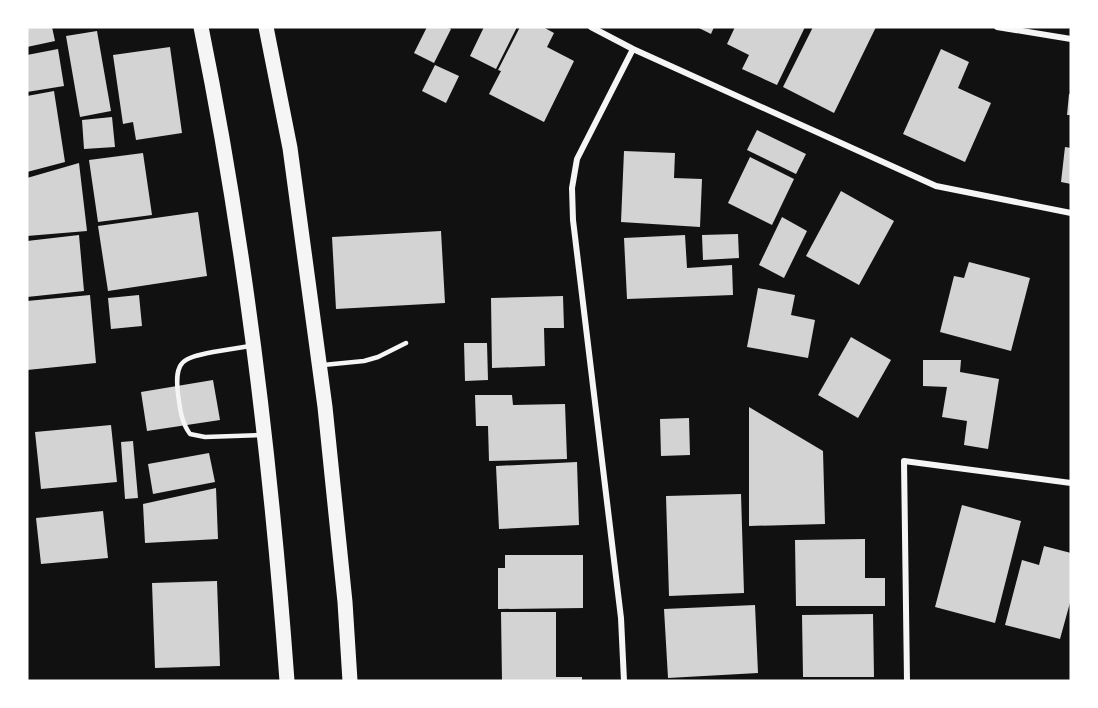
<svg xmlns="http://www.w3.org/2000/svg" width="1098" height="708" font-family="'Titillium Web',sans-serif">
	<rect width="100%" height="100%" fill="#111"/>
	<path fill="#d3d3d3" d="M27 27H52L55 41 27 47Z
		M427 27H447L451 29 434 63 414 53Z
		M484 27H517L496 69 470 56Z
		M520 27H543L554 33 547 47 574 61 544 122 489 94 501 71 498 70Z
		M697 27H714L711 34Z
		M735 27H805L777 85 742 69 749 55 727 44Z
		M813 27H876L834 113 783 87Z
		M97 31 111 111 80 117 66 36Z
		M170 47 182 133 136 140 133 122 123 124 113 55Z
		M58 49 64 86 27 92V55Z
		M941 49 969 62 958 88 991 103 965 162 903 134Z
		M435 65 459 76 446 103 422 91Z
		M54 91 65 162 27 172V96Z
		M1069 94H1071V115H1067Z
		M112 117 115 147 84 149 82 120Z
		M757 130 806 154 796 174 747 150Z
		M1065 147 1071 148V184L1061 182Z
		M624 151 675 153 674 178 702 179 700 227 621 222Z
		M143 153 152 215 98 222 89 160Z
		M750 157 794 179 772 225 728 203Z
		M79 163 87 231 27 236V178Z
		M841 191 894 221 859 285 806 256Z
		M198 212 207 276 108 291 98 226Z
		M782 217 807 231 784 278 759 265Z
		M441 231 445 303 336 309 332 237Z
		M738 234 739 258 703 260 702 235Z
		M79 235 84 291 27 297V241Z
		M685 235 687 268 732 265 733 295 627 299 624 238Z
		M969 262 1030 278 1011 351 940 332 954 276 964 278Z
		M758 288 795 295 791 315 815 320 808 358 747 347Z
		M90 295 96 363 27 370V301Z
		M139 295 142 326 111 329 108 298Z
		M563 296 564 328H544L545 366 492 368 491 298Z
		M851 337 891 360 858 418 818 395Z
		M464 343H487L488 380 465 381Z
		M923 360H961L960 372 999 379 988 449 964 445 967 421 942 417 947 387 923 386Z
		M213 380 220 420 147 431 141 392Z
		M475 395H512L513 405 565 404 567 459 489 461 488 426H476Z
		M749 407 823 451 825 524 749 526Z
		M689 418 690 455 661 456 660 419Z
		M111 425 117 482 41 489 35 432Z
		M133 441 138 498 125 499 121 442Z
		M209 453 215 482 153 494 148 464Z
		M577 462 579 525 499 529 496 466Z
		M216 488 218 539 145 543 143 504Z
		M741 494 744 593 669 596 666 496Z
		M962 505 1021 521 995 623 935 607Z
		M103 511 108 558 41 564 36 518Z
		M865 539V578H885V606H796L795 540Z
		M1044 546 1071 553V599L1060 639 1005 625 1022 560 1039 565Z
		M505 555H583V608L498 609V568H505Z
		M217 581 220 666 155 668 152 583Z
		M755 605 758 673 668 678 664 609Z
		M501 612H556V677H582V681H502Z
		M873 614 874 677H803L802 615Z"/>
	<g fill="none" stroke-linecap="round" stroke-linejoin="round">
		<path stroke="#f5f5f5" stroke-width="4.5" d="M250 346C238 348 226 350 213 352 183 358 174 360 178 394 180 408 181 422 190 434L205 437 262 435
			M323 365 364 361 378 357 406 343"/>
		<path stroke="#f5f5f5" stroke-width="6" d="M591 27 633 49 936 186 1071 213
			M997 27 1071 39
			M624 681 621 618 573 220 572 188 577 159 633 49
			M907 681 904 461 1071 483"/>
		<path stroke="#f5f5f5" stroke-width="15" d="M201 27C245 243 271 461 287 681
			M266 27 290 148 325 407 345 602 350 681"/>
	</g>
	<rect width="1098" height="708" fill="none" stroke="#ffffff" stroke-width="57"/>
</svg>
